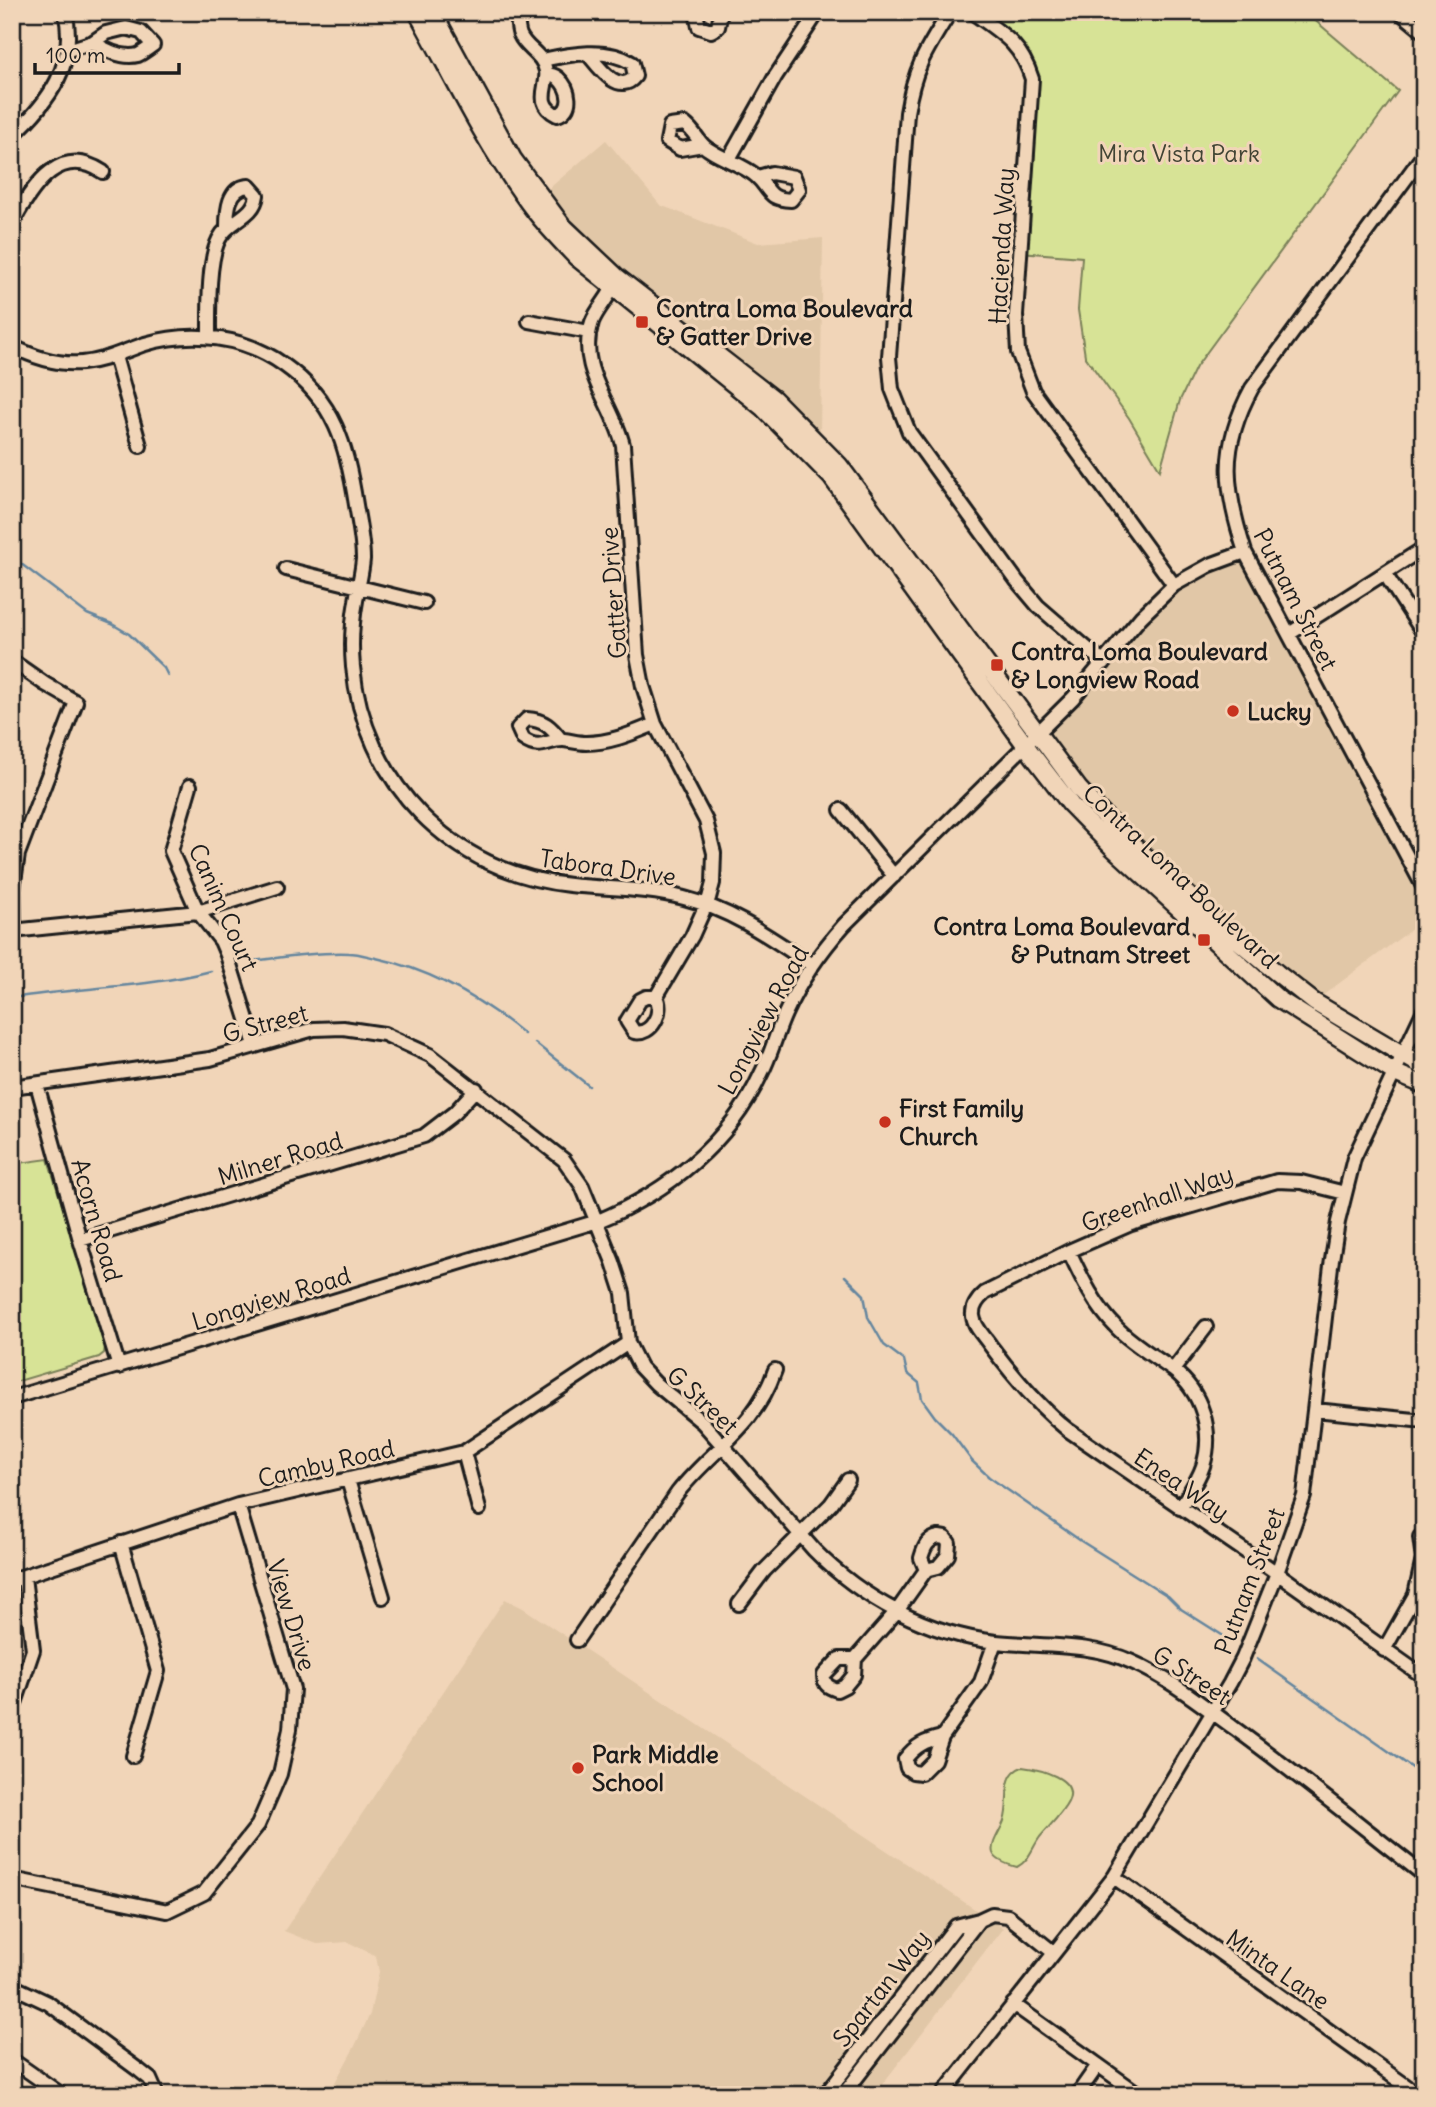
<svg xmlns="http://www.w3.org/2000/svg" width="1436" height="2107" font-family="Delius,sans-serif">
	<rect width="100%" height="100%" fill="#f1d5b8"/>
	<filter id="ink" filterUnits="userSpaceOnUse"><feTurbulence type="fractalNoise" baseFrequency=".0143" numOctaves="2"/><feDisplacementMap in="SourceGraphic" scale="14" xChannelSelector="R" yChannelSelector="G"/><feConvolveMatrix kernelMatrix="1 2 1 2 8 2 1 2 1" color-interpolation-filters="sRGB"/></filter>
	<g filter="url(#ink)">
		<path fill="#e1c7a7" d="M606 140 660 205 758 243 823 238 820 431 586 240 546 191Z
			M1245 552 1424 888V920L1314 1002 1121 834 1038 732 1174 585Z
			M505 1599 523 1608 1003 1928 874 2095H328L354 2048 370 2014 379 1972 376 1956 348 1942 317 1944 284 1931Z"/>
		<path fill="#d7e396" stroke="#7a8059" stroke-width="2" d="M972 12H1305L1398 91 1196 367 1180 400 1160 470 1129 418 1085 356 1078 310 1082 257 1020 252 1032 79 1026 59Z
			M48 1159 105 1347 104 1353 99 1357 12 1383V1164Z
			M1022 1767C1038 1769 1080 1778 1068 1802 1062 1814 1049 1826 1040 1837 1032 1848 1029 1861 1017 1867 1009 1865 996 1861 993 1853 990 1844 1001 1830 1004 1821 1011 1802 1000 1775 1022 1767Z"/>
		<g fill="none" stroke-linecap="round" stroke-linejoin="round">
			<path stroke="#65869e" stroke-width="2.5" d="M12 557 87 614 112 624 129 634 164 668 168 676
				M252 961C284 957 317 952 349 953 358 953 367 956 376 958 432 970 480 998 524 1034
				M12 998C79 987 146 988 211 971
				M535 1043 589 1086
				M845 1276 864 1295 868 1317 884 1345 904 1360 907 1373 919 1383 922 1399 935 1417 952 1434 972 1461 989 1477 1081 1541 1168 1596 1181 1609 1233 1642
				M1257 1659 1424 1776"/>
			<defs>
				<path id="minor" d="M517 12C518 19 517 28 520 35 526 49 543 54 546 71 549 86 533 103 557 115 574 110 570 89 558 78 555 75 551 75 547 74
					M696 12 699 27 711 31 718 27 721 12
					M950 12C926 50 914 68 907 113L889 357 892 389 909 432 1017 581 1038 606 1104 663
					M972 12C1001 33 1021 43 1032 79L1016 315 1018 352 1033 391 1174 585
					M1400 12 1424 32
					M68 50 93 42 106 33 126 28 141 32 153 45C149 48 142 53 138 55 122 59 105 50 93 42
					M542 60C570 54 607 47 632 63L635 76C619 97 598 66 588 54
					M12 136C48 103 78 64 65 12
					M703 145 680 149 667 141 670 126 685 124C695 132 696 138 703 145 715 157 743 164 756 176 771 189 766 199 791 200L799 190 794 177 772 173 758 177
					M1424 154 1252 388C1219 448 1225 489 1245 552L1424 888
					M729 159 775 77 818 12
					M12 217 15 218C34 184 61 144 103 172
					M616 280C611 296 598 307 592 322 576 369 613 403 623 445L637 655 643 686 655 724 706 821 714 853 713 883 709 898 692 936 656 997
					M529 321 589 332
					M209 336C209 311 208 260 219 239 229 219 254 218 257 195L249 186C228 187 227 211 227 227
					M12 346C33 357 58 365 82 363 105 361 124 351 145 344 192 330 244 336 284 365 335 401 347 446 356 505 359 523 363 541 363 559 362 573 358 587 356 601 352 623 351 645 353 667 358 721 382 774 420 813 460 854 512 879 570 885 607 889 647 888 684 898 732 910 771 938 812 965
					M115 356 140 446
					M286 569 424 603
					M1385 574 1424 634
					M1289 634 1424 548
					M12 661 45 684 76 702 18 854 13 889 14 931
					M561 740C551 727 544 720 527 719L518 728 523 739C541 752 548 739 564 740 572 741 579 743 586 743 611 743 633 733 655 724
					M190 786 171 851 198 912 221 941 227 955 255 1045
					M841 810 894 876
					M12 931 198 912 277 887
					M646 997H656C664 1011 652 1036 634 1032L627 1021 640 1000Z
					M37 1084 80 1240 119 1367
					M12 1087 210 1059 314 1029 343 1028 384 1034 430 1055 564 1160 582 1186 613 1262 623 1293 628 1343 640 1367 656 1384 703 1423 814 1550C862 1599 927 1634 996 1642 1042 1647 1089 1642 1132 1662 1169 1678 1202 1705 1234 1728 1299 1775 1361 1826 1424 1875
					M1345 1193 1301 1182 1277 1181 1131 1224 1069 1251 985 1293C978 1299 972 1307 973 1316 974 1327 984 1336 990 1345 1013 1376 1037 1405 1068 1430L1277 1573 1424 1677
					M80 1240 424 1136 454 1113 476 1089
					M1069 1251C1082 1279 1095 1306 1117 1328 1134 1345 1154 1356 1173 1370 1202 1392 1214 1431 1203 1466 1198 1481 1188 1494 1180 1508
					M1173 1370 1206 1327
					M12 1398 598 1221C667 1192 729 1144 761 1074 771 1055 776 1034 785 1014 800 981 820 952 844 925L1073 698 1141 617 1174 585 1210 565 1245 552
					M1315 1410 1424 1421
					M464 1452 479 1509
					M348 1480 383 1597
					M939 1537 945 1538 949 1543 948 1555 938 1567 926 1570 921 1558C924 1548 927 1539 939 1537Z
					M121 1543 158 1671 133 1756
					M12 1580 238 1505 464 1452 628 1343
					M739 1604 764 1571 831 1504 848 1480
					M577 1640 678 1492C714 1447 755 1428 775 1370
					M1384 1650 1415 1595 1423 1559 1420 1537
					M855 1659H839L824 1675C824 1685 828 1687 837 1690L845 1686 854 1675 855 1659 897 1611 926 1570
					M12 1712 33 1650 24 1577
					M942 1737C925 1741 916 1745 905 1759L907 1768 913 1772 921 1773 934 1760 942 1737 981 1682 995 1642
					M1114 1877 1419 2095
					M12 1879 167 1911 204 1893 258 1825 280 1774 290 1729 293 1689 238 1505
					M12 1986 48 2003 140 2071 150 2079 157 2095
					M1013 2004 1140 2095
					M12 2060 62 2095
					M825 2095 956 1926 979 1920 992 1914 1008 1916 1053 1952
					M843 2095 979 1920
					M942 2095 1114 1877 1230 1683 1243 1658 1277 1573 1304 1496 1331 1266 1338 1222 1354 1158 1424 1010
					M1077 2095 1098 2065"/>
				<path id="major" d="M417 12C451 73 482 138 523 195 538 217 557 237 576 257L762 407 832 478 1034 757 1071 805 1112 847 1278 999 1395 1073 1424 1085
					M433 12 513 159 562 225 617 277 774 399 839 465 1079 789 1121 834 1235 938 1277 973 1314 1002 1424 1067"/>
			</defs>
			<use href="#minor" stroke="#1c1c1c" stroke-width="18"/>
			<use href="#major" stroke="#1c1c1c" stroke-width="21"/>
			<use href="#minor" stroke="#f1d5b8" stroke-width="12"/>
			<use href="#major" stroke="#f1d5b8" stroke-width="16"/>
		</g>
	</g>
	<g fill="#c8321e" stroke="#f1d5b8" stroke-width="2.5">
		<rect x="635" y="315" width="14" height="14" rx="3.5"/>
		<rect x="990" y="658" width="14" height="14" rx="3.5"/>
		<circle cx="1233" cy="711" r="7"/>
		<rect x="1197" y="933" width="14" height="14" rx="3.5"/>
		<circle cx="885" cy="1122" r="7"/>
		<circle cx="578" cy="1768" r="7"/>
	</g>
	<g text-anchor="middle" dominant-baseline="central" stroke-width="6" stroke-linejoin="round" paint-order="stroke">
		<g font-size="24" fill="#414434" stroke="#f1d5b8">
			<text x="1179" y="153">Mira Vista Park</text>
		</g>
		<g font-size="24" fill="#1c1c1c" stroke="#f1d5b8">
			<text transform="translate(1001 246) rotate(-87)">Hacienda Way</text>
			<text transform="translate(613 593) rotate(-94)">Gatter Drive</text>
			<text transform="translate(1296 599) rotate(63)">Putnam Street</text>
			<text transform="translate(608 867) rotate(8)">Tabora Drive</text>
			<text transform="translate(1181 876) rotate(43)">Contra Loma Boulevard</text>
			<text transform="translate(224 907) rotate(66)">Canim Court</text>
			<text transform="translate(763 1020) rotate(-62)">Longview Road</text>
			<text transform="translate(265 1023) rotate(-15)">G Street</text>
			<text transform="translate(280 1158) rotate(-17)">Milner Road</text>
			<text transform="translate(1157 1198) rotate(-19)">Greenhall Way</text>
			<text transform="translate(97 1220) rotate(74)">Acorn Road</text>
			<text transform="translate(271 1298) rotate(-17)">Longview Road</text>
			<text transform="translate(703 1400) rotate(43)">G Street</text>
			<text transform="translate(326 1463) rotate(-13)">Camby Road</text>
			<text transform="translate(1182 1484) rotate(34)">Enea Way</text>
			<text transform="translate(1249 1581) rotate(-69)">Putnam Street</text>
			<text transform="translate(292 1615) rotate(73)">View Drive</text>
			<text transform="translate(1192 1675) rotate(33)">G Street</text>
			<text transform="translate(1278 1969) rotate(35)">Minta Lane</text>
			<text transform="translate(881 1988) rotate(-52)">Spartan Way</text>
		</g>
		<g font-size="24" font-weight="bold" fill="#1c1c1c" stroke="#f1d5b8" text-anchor="start">
			<text x="656" y="308">Contra Loma Boulevard<tspan x="656" dy="28">&amp; Gatter Drive</tspan></text>
			<text x="1011" y="651">Contra Loma Boulevard<tspan x="1011" dy="28">&amp; Longview Road</tspan></text>
			<text x="1247" y="711">Lucky</text>
			<text x="1190" y="926" text-anchor="end">Contra Loma Boulevard<tspan x="1190" dy="28">&amp; Putnam Street</tspan></text>
			<text x="899" y="1108">First Family<tspan x="899" dy="28">Church</tspan></text>
			<text x="592" y="1754">Park Middle<tspan x="592" dy="28">School</tspan></text>
		</g>
	</g>
	<rect width="1436" height="2107" fill="none" stroke="#f1d5b8" stroke-width="42"/>
	<rect x="21" y="21" width="1394" height="2065" fill="none" stroke="#1c1c1c" stroke-width="2.5" filter="url(#ink)"/>
	<path d="M35 63v10h144v-10" fill="none" stroke="#1c1c1c" stroke-width="3.5"/>
	<text x="46" y="63" font-size="21" fill="#1c1c1c" stroke="#f1d5b8" stroke-width="5" paint-order="stroke">100 m</text>
</svg>
